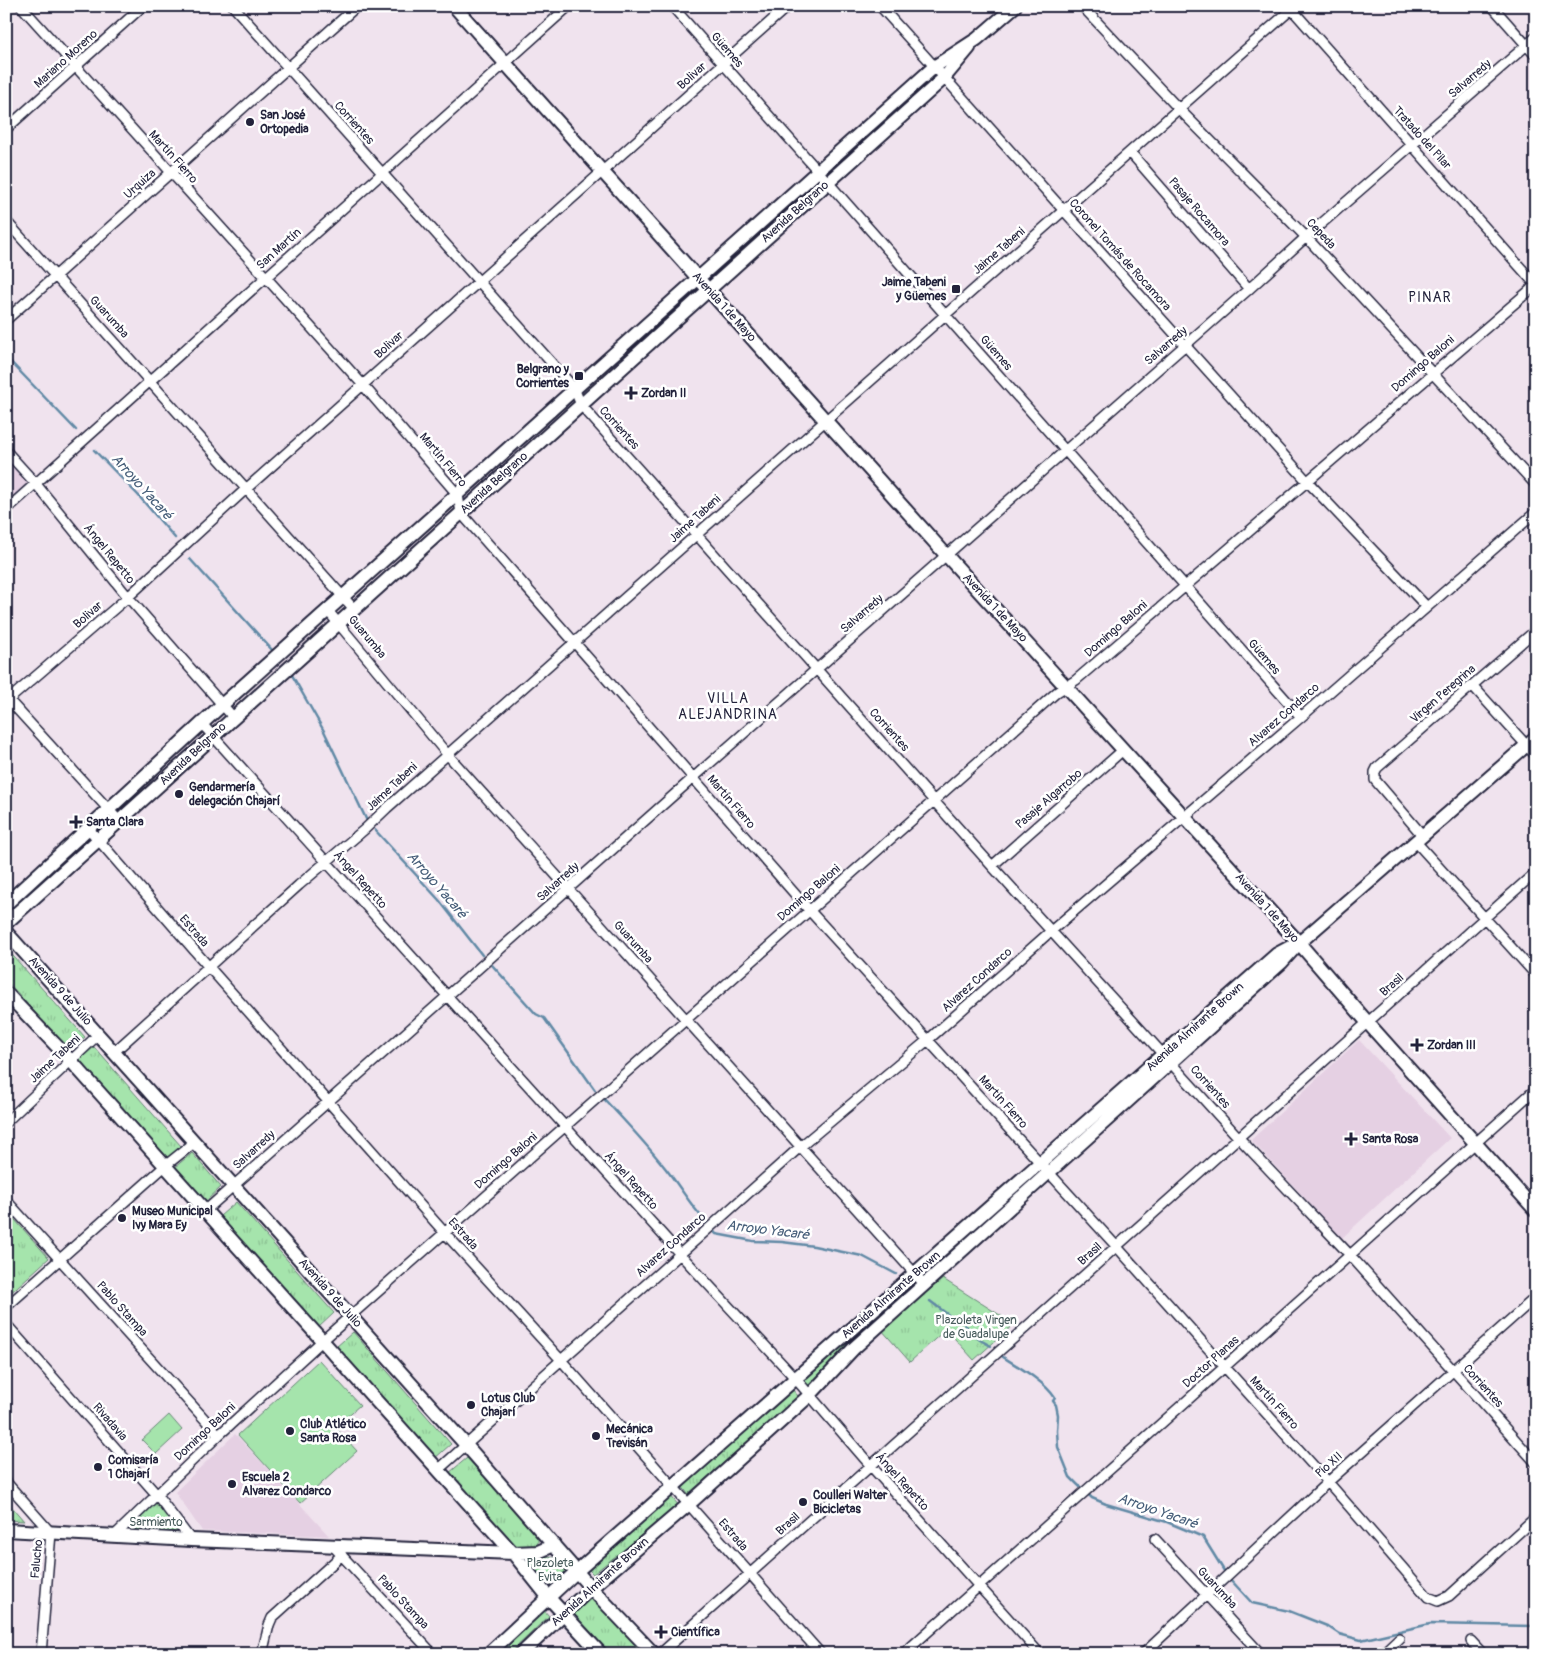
<svg xmlns="http://www.w3.org/2000/svg" width="1542" height="1660" font-family="Pangolin,sans-serif">
	<defs>
		<pattern id="grass-tufts" width="24" height="20" patternUnits="userSpaceOnUse" patternTransform="scale(1.25)"><rect width="24" height="20" fill="#a5e4ac"/><path d="M3 7l-1-3M5 7V3M7 7l1-3M15 17l-1-3M17 17v-4M19 17l1-3" fill="none" stroke="#8ec395"/></pattern>
	</defs>
	<rect width="100%" height="100%" fill="#f0e3ee"/>
	<filter id="ink" filterUnits="userSpaceOnUse"><feTurbulence type="fractalNoise" baseFrequency=".02" numOctaves="2"/><feDisplacementMap in="SourceGraphic" scale="10" xChannelSelector="R" yChannelSelector="G"/><feConvolveMatrix kernelMatrix="1 2 1 2 8 2 1 2 1" color-interpolation-filters="sRGB"/></filter>
	<g filter="url(#ink)">
		<path fill="#e5d0e3" d="M6 459 28 484 6 503Z
			M1359 1040 1450 1138 1342 1238 1251 1140Z
			M235 1434 267 1468 329 1536 202 1531 175 1492Z"/>
		<path fill="url(#grass-tufts)" stroke="#648374" d="M6 948 85 1037 69 1051 6 980Z
			M94 1047 181 1146 165 1160 78 1061Z
			M192 1153 221 1187 205 1202 175 1167Z
			M1034 1175 1037 1178 929 1274 926 1271Z
			M236 1202 334 1313 318 1328 220 1216Z
			M6 1210 49 1258 6 1297Z
			M943 1279 1014 1324 974 1360 946 1329 910 1362 881 1329Z
			M908 1286 912 1290 809 1386 802 1379Z
			M353 1332 451 1444 434 1459 336 1347Z
			M791 1388 799 1397 688 1494 681 1485Z
			M467 1458 538 1537V1544L532 1548 513 1546 449 1473Z
			M670 1495 679 1506 593 1574 588 1569Z
			M157 1498 187 1538 119 1535Z
			M6 1500 24 1521 6 1520Z
			M535 1556C551 1557 557 1555 566 1570L564 1575 553 1585 546 1583 531 1566 532 1560Z
			M592 1597 648 1654H608L572 1616Z
			M543 1609 549 1616 509 1654H493Z"/>
		<path fill="#a5e4ac" stroke="#648374" d="M319 1360 360 1405 335 1427 357 1451 300 1503 238 1435Z
			M169 1415 182 1430 156 1454 142 1440Z"/>
		<g fill="none" stroke-linecap="round" stroke-linejoin="round">
			<path stroke="#6089a5" stroke-width="2.5" d="M6 357 76 430
				M94 450 138 495 175 538
				M190 559 273 651
				M292 675 324 731 367 821
				M375 830 439 900 482 955
				M492 965 536 1014 544 1018 595 1090
				M604 1099C626 1122 647 1145 666 1169 681 1188 692 1208 709 1225
				M712 1229 716 1234 753 1241 782 1242 814 1246 862 1256 896 1274
				M930 1301 951 1317 963 1323 980 1340 991 1346
				M1003 1357C1019 1367 1045 1382 1055 1398L1053 1401 1056 1405 1058 1415 1057 1431 1058 1447 1070 1477 1077 1484 1092 1498 1106 1504 1167 1522 1203 1537 1226 1574
				M1229 1578 1252 1603 1289 1611 1327 1626 1339 1634 1361 1640 1430 1624 1536 1626"/>
			<defs>
				<path id="street" d="M21 6 363 385 458 495 461 513 809 910 1117 1247 1328 1482 1428 1597 1438 1601 1449 1596 1536 1517
					M233 6 574 388 581 405 992 866 1239 1138 1350 1255 1536 1463
					M672 6 1301 717
					M880 6 1307 481 1426 606
					M1082 6 1178 108 1306 237 1536 485
					M1289 6 1536 285
					M1492 6 1536 56
					M6 129 143 6
					M1130 152 1249 289
					M6 221 354 609
					M6 320 357 6
					M6 451 36 484 128 597 233 717
					M6 510 569 6
					M328 611 447 754 925 1285
					M1472 685 1536 756
					M6 697 120 822
					M6 702 128 597 246 489 788 6
					M203 725 680 1254 795 1378 871 1466 1040 1654
					M88 828 208 966 444 1232 561 1360 821 1654
					M1423 836 1375 780V772L1377 768 1536 630
					M1416 842 1536 975
					M992 866 1123 750
					M114 1052 299 885 365 829 387 808 1295 6
					M6 1122 99 1034
					M6 1200 219 1435
					M205 1211 693 778 1249 289 1306 237 1536 37
					M6 1307 165 1166 195 1142
					M6 1324 157 1495 191 1540
					M438 1470 800 1147 929 1039 1051 931 1301 717 1536 512
					M6 1482 51 1533 41 1654
					M114 1536 219 1435 322 1341 1057 692 1076 680 1536 285
					M1155 1539 1261 1654
					M333 1546 433 1654
					M1471 1641 1483 1654
					M262 1654 269 1625 272 1618 342 1555
					M660 1654 1536 872
					M903 1654 1536 1089
					M1143 1654 1328 1482 1536 1297
					M1382 1654 1399 1638"/>
				<path id="secondary" d="M454 6 947 556 1299 943 1368 1023 1536 1211
					M6 904 223 704 934 67 977 39 1015 6
					M6 923 944 78 969 48
					M6 932 466 1445 591 1588 654 1654
					M6 993 71 1061 513 1553 549 1598 601 1654
					M6 1530 191 1540 513 1553 538 1552 554 1545
					M488 1654 577 1571 1277 954 1292 946
					M521 1654 591 1588 689 1504 810 1395 854 1348 1282 962 1299 943 1536 737"/>
			</defs>
			<use href="#street" stroke="#22223b" stroke-width="12"/>
			<use href="#secondary" stroke="#22223b" stroke-width="16"/>
			<use href="#street" stroke="#fff" stroke-width="9"/>
			<use href="#secondary" stroke="#fff" stroke-width="12"/>
		</g>
	</g>
	<g fill="#22223b" stroke="#fff" stroke-width="2">
		<circle cx="250" cy="122" r="5"/>
		<rect x="951" y="284" width="10" height="10" rx="2.5"/>
		<rect x="574" y="371" width="10" height="10" rx="2.5"/>
		<path d="M628.5 385.5h5v5h5v5h-5v5h-5v-5h-5v-5h5z"/>
		<circle cx="179" cy="794" r="5"/>
		<path d="M73.5 814.5h5v5h5v5h-5v5h-5v-5h-5v-5h5z"/>
		<path d="M1414.5 1037.5h5v5h5v5h-5v5h-5v-5h-5v-5h5z"/>
		<path d="M1348.5 1131.5h5v5h5v5h-5v5h-5v-5h-5v-5h5z"/>
		<circle cx="122" cy="1218" r="5"/>
		<circle cx="471" cy="1405" r="5"/>
		<circle cx="290" cy="1431" r="5"/>
		<circle cx="596" cy="1436" r="5"/>
		<circle cx="98" cy="1467" r="5"/>
		<circle cx="232" cy="1484" r="5"/>
		<circle cx="803" cy="1502" r="5"/>
		<path d="M658.5 1624.5h5v5h5v5h-5v5h-5v-5h-5v-5h5z"/>
	</g>
	<g text-anchor="middle" dominant-baseline="central" stroke-width="5" stroke-linejoin="round" paint-order="stroke">
		<g font-size="12" fill="#22223b" stroke="#fff">
			<text transform="translate(727 50) rotate(49)">Güemes</text>
			<text transform="translate(66 59) rotate(-42)">Mariano Moreno</text>
			<text transform="translate(692 76) rotate(-42)">Bolivar</text>
			<text transform="translate(1470 79) rotate(-41)">Salvarredy</text>
			<text transform="translate(354 123) rotate(48)">Corrientes</text>
			<text transform="translate(1422 138) rotate(48)">Tratado del Pilar</text>
			<text transform="translate(173 157) rotate(48)">Martín Fierro</text>
			<text transform="translate(140 184) rotate(-42)">Urquiza</text>
			<text transform="translate(795 212) rotate(-42)">Avenida Belgrano</text>
			<text transform="translate(1199 212) rotate(49)">Pasaje Rocamora</text>
			<text transform="translate(1321 234) rotate(47)">Cepeda</text>
			<text transform="translate(279 249) rotate(-42)">San Martín</text>
			<text transform="translate(999 251) rotate(-41)">Jaime Tabeni</text>
			<text transform="translate(1120 255) rotate(48)">Coronel Tomás de Rocamora</text>
			<text transform="translate(724 307) rotate(48)">Avenida 1 de Mayo</text>
			<text transform="translate(109 317) rotate(48)">Guarumba</text>
			<text transform="translate(389 345) rotate(-42)">Bolivar</text>
			<text transform="translate(1166 346) rotate(-41)">Salvarredy</text>
			<text transform="translate(996 353) rotate(49)">Güemes</text>
			<text transform="translate(1423 364) rotate(-41)">Domingo Baloni</text>
			<text transform="translate(619 428) rotate(48)">Corrientes</text>
			<text transform="translate(443 460) rotate(50)">Martín Fierro</text>
			<text transform="translate(494 483) rotate(-42)">Avenida Belgrano</text>
			<text transform="translate(695 519) rotate(-42)">Jaime Tabeni</text>
			<text transform="translate(109 554) rotate(51)">Ángel Repetto</text>
			<text transform="translate(995 608) rotate(47)">Avenida 1 de Mayo</text>
			<text transform="translate(862 614) rotate(-41)">Salvarredy</text>
			<text transform="translate(88 615) rotate(-41)">Bolivar</text>
			<text transform="translate(1116 629) rotate(-41)">Domingo Baloni</text>
			<text transform="translate(367 637) rotate(50)">Guarumba</text>
			<text transform="translate(1264 657) rotate(49)">Güemes</text>
			<text transform="translate(1443 694) rotate(-41)">Virgen Peregrina</text>
			<text transform="translate(1284 715) rotate(-41)">Alvarez Condarco</text>
			<text transform="translate(889 730) rotate(48)">Corrientes</text>
			<text transform="translate(193 754) rotate(-43)">Avenida Belgrano</text>
			<text transform="translate(392 787) rotate(-43)">Jaime Tabeni</text>
			<text transform="translate(1049 799) rotate(-41)">Pasaje Algarrobo</text>
			<text transform="translate(731 802) rotate(49)">Martín Fierro</text>
			<text transform="translate(360 880) rotate(48)">Ángel Repetto</text>
			<text transform="translate(558 882) rotate(-42)">Salvarredy</text>
			<text transform="translate(809 893) rotate(-41)">Domingo Baloni</text>
			<text transform="translate(1267 908) rotate(48)">Avenida 1 de Mayo</text>
			<text transform="translate(194 931) rotate(49)">Estrada</text>
			<text transform="translate(633 942) rotate(48)">Guarumba</text>
			<text transform="translate(977 980) rotate(-42)">Alvarez Condarco</text>
			<text transform="translate(1392 985) rotate(-42)">Brasil</text>
			<text transform="translate(60 991) rotate(48)">Avenida 9 de Julio</text>
			<text transform="translate(1195 1027) rotate(-42)">Avenida Almirante Brown</text>
			<text transform="translate(55 1059) rotate(-43)">Jaime Tabeni</text>
			<text transform="translate(1210 1087) rotate(48)">Corrientes</text>
			<text transform="translate(1003 1102) rotate(48)">Martín Fierro</text>
			<text transform="translate(254 1150) rotate(-42)">Salvarredy</text>
			<text transform="translate(506 1161) rotate(-41)">Domingo Baloni</text>
			<text transform="translate(631 1181) rotate(48)">Ángel Repetto</text>
			<text transform="translate(463 1234) rotate(48)">Estrada</text>
			<text transform="translate(671 1245) rotate(-42)">Alvarez Condarco</text>
			<text transform="translate(1090 1254) rotate(-42)">Brasil</text>
			<text transform="translate(330 1293) rotate(48)">Avenida 9 de Julio</text>
			<text transform="translate(891 1295) rotate(-41)">Avenida Almirante Brown</text>
			<text transform="translate(122 1309) rotate(48)">Pablo Stampa</text>
			<text transform="translate(1211 1362) rotate(-42)">Doctor Planas</text>
			<text transform="translate(1483 1386) rotate(48)">Corrientes</text>
			<text transform="translate(1274 1403) rotate(48)">Martín Fierro</text>
			<text transform="translate(110 1422) rotate(49)">Rivadavia</text>
			<text transform="translate(205 1432) rotate(-43)">Domingo Baloni</text>
			<text transform="translate(1329 1465) rotate(-42)">Pio XII</text>
			<text transform="translate(902 1482) rotate(48)">Ángel Repetto</text>
			<text transform="translate(788 1524) rotate(-42)">Brasil</text>
			<text transform="translate(733 1535) rotate(49)">Estrada</text>
			<text transform="translate(37 1559) rotate(-85)">Falucho</text>
			<text transform="translate(600 1582) rotate(-42)">Avenida Almirante Brown</text>
			<text transform="translate(1217 1588) rotate(47)">Guarumba</text>
			<text transform="translate(403 1602) rotate(47)">Pablo Stampa</text>
		</g>
		<g font-size="12" font-weight="bold" fill="#22223b" stroke="#fff" text-anchor="start">
			<text x="260" y="115">San José<tspan x="260" dy="14">Ortopedia</tspan></text>
			<text x="946" y="282" text-anchor="end">Jaime Tabeni<tspan x="946" dy="14">y Güemes</tspan></text>
			<text x="569" y="369" text-anchor="end">Belgrano y<tspan x="569" dy="14">Corrientes</tspan></text>
			<text x="641" y="393">Zordan II</text>
			<text x="189" y="787">Gendarmería<tspan x="189" dy="14">delegación Chajarí</tspan></text>
			<text x="86" y="822">Santa Clara</text>
			<text x="1427" y="1045">Zordan III</text>
			<text x="1362" y="1139">Santa Rosa</text>
			<text x="132" y="1211">Museo Municipal<tspan x="132" dy="14">Ivy Mara Ey</tspan></text>
			<text x="481" y="1398">Lotus Club<tspan x="481" dy="14">Chajarí</tspan></text>
			<text x="300" y="1424">Club Atlético<tspan x="300" dy="14">Santa Rosa</tspan></text>
			<text x="606" y="1429">Mecánica<tspan x="606" dy="14">Trevisán</tspan></text>
			<text x="108" y="1460">Comisaría<tspan x="108" dy="14">1 Chajarí</tspan></text>
			<text x="242" y="1477">Escuela 2<tspan x="242" dy="14">Alvarez Condarco</tspan></text>
			<text x="813" y="1495">Coulleri Walter<tspan x="813" dy="14">Bicicletas</tspan></text>
			<text x="671" y="1632">Científica</text>
		</g>
		<g font-size="12" fill="#495c5d" stroke="#fff">
			<text x="976" y="1320">Plazoleta Virgen<tspan x="976" dy="14">de Guadalupe</tspan></text>
			<text x="156" y="1522">Sarmiento</text>
			<text x="550" y="1563">Plazoleta<tspan x="550" dy="14">Evita</tspan></text>
		</g>
		<g font-size="14" letter-spacing="1" fill="#22223b" stroke="#fff">
			<text x="1430" y="297">PINAR</text>
			<text x="728" y="698">VILLA<tspan x="728" dy="16">ALEJANDRINA</tspan></text>
		</g>
		<g font-size="14" font-style="italic" fill="#465e79" stroke="#fff">
			<text transform="translate(142 487) rotate(48)">Arroyo Yacaré</text>
			<text transform="translate(437 885) rotate(49)">Arroyo Yacaré</text>
			<text transform="translate(768 1230) rotate(7)">Arroyo Yacaré</text>
			<text transform="translate(1158 1511) rotate(19)">Arroyo Yacaré</text>
		</g>
	</g>
	<rect width="1542" height="1660" fill="none" stroke="#fff" stroke-width="25"/>
	<rect x="12" y="12" width="1517" height="1635" fill="none" stroke="#22223b" stroke-width="2" filter="url(#ink)"/>
</svg>
